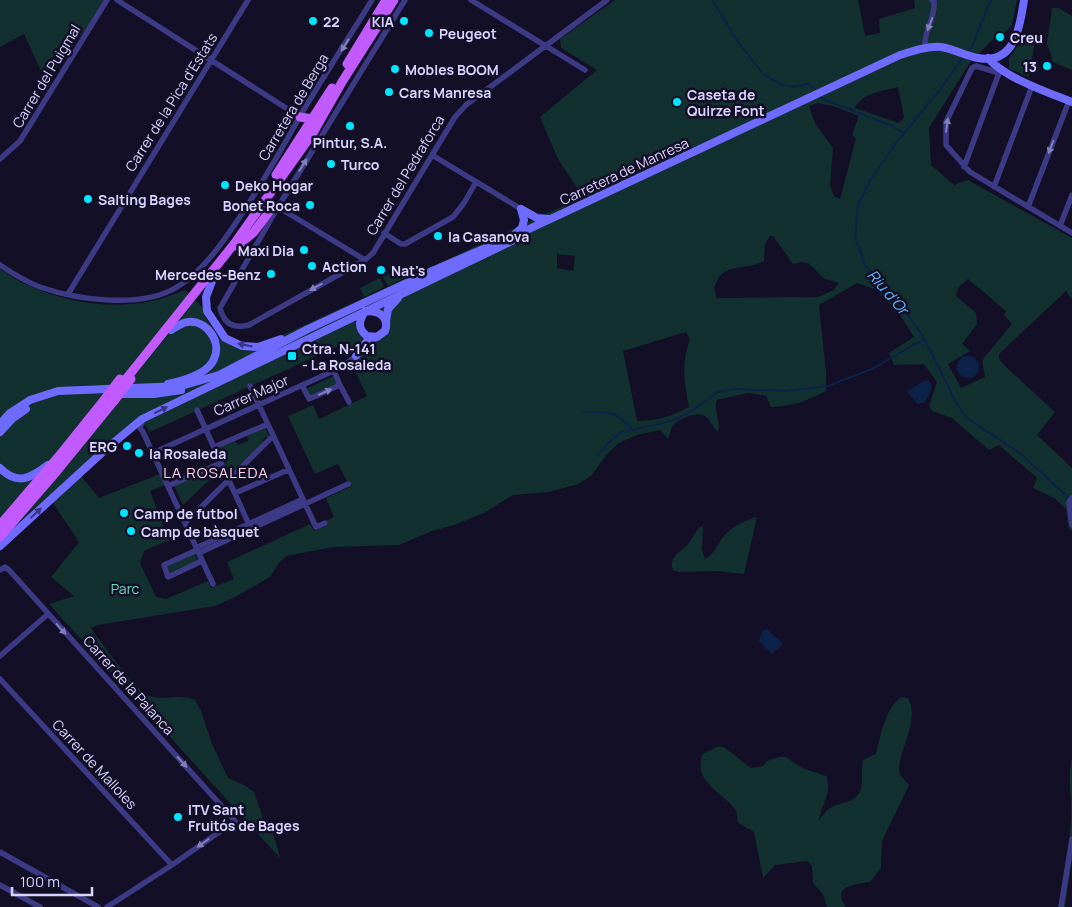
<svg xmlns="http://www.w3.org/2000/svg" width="1072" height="907" font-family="Manrope,sans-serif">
	<rect width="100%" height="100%" fill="#130f26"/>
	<path fill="#12302f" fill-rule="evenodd" d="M0 0H105L89 26 67 51 47 84 24 34 0 47Z
		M615 0H858L865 36 880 33 879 19 915 8 914 0H1017L1012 25 1002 35 993 39 969 64 929 128 931 165 954 185 968 180 1072 238V299L1066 291 999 354V359L1004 365 1055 412 1037 435 1072 468V530H1069L1066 509 1054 498 1033 488 1037 478 999 445 989 450 952 418 932 411 929 406 937 382 924 364 894 365 889 353 914 337 900 315 875 289 857 283 819 305 826 372V391C808 401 791 406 771 407L766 396C761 395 755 394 750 393 747 393 720 399 717 400 712 410 723 421 717 432 713 427 710 419 705 416 697 411 676 419 672 427 670 431 670 435 668 439L660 430 637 435 619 443 607 454 591 476 578 484 549 492 513 495 484 513 454 525 432 531 399 545 333 547 286 556 279 563 270 577 235 597 215 606 98 625 91 628C99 640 137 692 149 696 164 701 180 693 195 700L201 711 212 744 228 778 244 785 254 792 266 827 274 836 280 858 49 604 74 596 51 577 79 542 53 503 31 520 0 551V269C9 274 17 281 27 285 64 302 111 310 152 301 163 299 174 294 185 290L203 308 208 322 220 338 229 344 248 351 583 197 558 159 540 117 597 70 561 48 560 39ZM898 87 904 117 899 123 855 108C862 93 883 91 898 87ZM818 103 833 106 859 116 852 135 856 139 840 199 834 196 830 185 833 148 815 123 809 106ZM770 236H773L793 264 802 262 808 263 825 279 839 283 834 290 818 297 717 298 714 288C722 260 744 272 764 261L765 244ZM557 254 575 256 573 271 557 268ZM968 279 1006 311 1004 315 1012 324 982 360 985 377 961 388 948 364 970 351 962 344 977 324 976 313 956 296 958 288ZM370 314 380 317 382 327 377 332 370 333C363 329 363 325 365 318ZM686 332 690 339C681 366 684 379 689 407 672 416 657 421 637 421L623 351ZM343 344 348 355 353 351 357 360 353 367 367 396 319 419 313 405 288 416 315 474 338 464 350 487 326 498 334 517 326 521 328 525 314 531 310 524 227 562 234 579 211 588 208 581 166 599 156 597 140 563 144 551 169 540 150 491 165 485 160 474 99 498 81 476 143 423 150 432Z
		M1052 8H1059L1072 16V70L1053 62 1047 43Z
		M1022 40 1035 41 1029 77 1009 69V58Z
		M406 266 411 275 388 286 383 277Z
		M380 278 384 287 364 297 360 288Z
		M334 376 338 384 309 396 306 389Z
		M265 427 269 436 268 438 266 436 262 440 264 442 230 474 219 448 235 441 238 445 249 440 247 435Z
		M219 465 220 470 183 505 174 486Z
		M757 517 744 574 717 571 679 572 673 570C668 557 681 552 688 544 692 539 695 532 700 527L703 526 702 549 705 559C715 554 717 545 723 537 731 527 745 520 757 517Z
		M194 553 198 561 169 573 167 567Z
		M901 697 908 698C920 720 900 747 899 769L900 775 909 785 882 841 881 868 870 882C856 884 830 886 846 907H827L823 894 813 883 812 866 807 861 775 865 763 878 754 832 738 823C737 818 738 812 734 808 723 793 696 783 701 759 702 754 704 753 709 751 713 749 719 745 723 747 725 747 746 765 751 768L763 766 767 761 779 757H786L802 768 826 776C833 790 821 806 819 820 823 816 825 811 830 808 841 801 857 804 861 788 863 779 861 769 863 760L876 754C881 735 885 709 901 697Z
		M1072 758V860L1065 907H1058C1064 877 1070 846 1071 816 1072 796 1067 778 1072 758Z"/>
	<path fill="#0c2248" d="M957 367a11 11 0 1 1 22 0a11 11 0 1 1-22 0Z
		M925 380 929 381 932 385 929 395 924 403 917 404 909 394 908 391Z
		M767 629 783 644 772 654 759 641 763 630Z"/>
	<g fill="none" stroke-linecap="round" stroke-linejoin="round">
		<path stroke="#0c2248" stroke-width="2" d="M712 0 738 42 763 74 782 85 793 87 807 84 815 88 817 91
			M967 52 972 46 991 0
			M964 56 941 88 894 146 869 182 858 205 855 237 865 265 902 307 924 338 955 401 967 418 1021 454 1070 499
			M819 95 821 98 892 126 903 133
			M584 412C607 411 615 411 631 428
			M598 456 608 443 620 433 671 421 687 414 718 392 734 389 786 391 828 386 874 368 913 345 925 340"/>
		<path stroke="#3d3a85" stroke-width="5.5" d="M117 0 300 117
			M405 0 278 207 220 308C224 324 233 329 249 325L365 260 373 253 455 117 466 105 607 0
			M471 0 585 70
			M925 48C923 31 936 18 934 1L932 0
			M999 73 976 66 972 68 946 122V145L970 172 1072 233
			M432 155 521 209
			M0 159 20 141 107 0
			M964 167 999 73 1001 71
			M994 187 1032 86
			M278 207 365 260
			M1028 207 1069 101
			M1060 226 1072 195
			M384 233 401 244H405L453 217 464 203 476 182
			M0 265C12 273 26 282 40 287 77 300 142 309 177 287 200 273 218 249 233 227 258 191 279 154 300 116 323 77 348 39 372 0
			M68 294 248 0
			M302 385 309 399 340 385 334 371
			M340 385 349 402
			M250 386 316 527 325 523
			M197 410 251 529
			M143 419 140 428 143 432 213 584
			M214 447 268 424
			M153 453 342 367 356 356
			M168 486 221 463
			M235 493 288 470
			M1072 498 1069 502 1072 525
			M185 523 273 436
			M196 548 303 499
			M197 550 164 565 168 577 202 561
			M199 553 348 484
			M0 570 5 567 10 571 235 821 172 865 107 907
			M0 656 48 614
			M0 679 172 865
			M0 852 98 907
			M0 885 40 907
			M1061 907 1072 839"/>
		<path stroke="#6f6bff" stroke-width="8" d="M988 58C1003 77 1049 93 1072 102
			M521 209 537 218 549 219
			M516 233 522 228 524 220 521 209
			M214 276 206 297 207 311 225 338 242 346 258 347 281 339
			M365 311C359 321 357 328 367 336L377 337 385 331C390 317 379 311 367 311
			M386 322 388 309 398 298
			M356 356 367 341 376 337
			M168 384C182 381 208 374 214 359 222 342 207 320 188 322 183 322 176 327 171 330
			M115 394H154L181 390
			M0 424 10 413 30 400 58 391 181 386 219 375 308 329 430 272 527 230 900 55C913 51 927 46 941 47 954 49 966 56 978 58 1016 65 1020 25 1024 0
			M0 432 12 419 26 409
			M0 468C17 486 31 478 48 465
			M0 546 106 449 142 419 516 239"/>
		<path stroke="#c25bff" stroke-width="9" d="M347 64 386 0
			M300 117 313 119 317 118
			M276 175 332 88
			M237 246 253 233 272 208 278 207
			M126 379 234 244 313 133 342 82 394 0
			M0 525 59 456 104 400
			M0 537 57 471 114 401"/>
		<path stroke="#c25bff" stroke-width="9" d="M104 400 120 379
			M114 401 131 379"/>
	</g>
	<defs><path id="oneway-solid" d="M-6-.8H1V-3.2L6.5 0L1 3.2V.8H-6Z" transform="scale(1.25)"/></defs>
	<g fill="#837fbc">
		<use href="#oneway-solid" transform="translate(930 24) rotate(111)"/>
		<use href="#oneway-solid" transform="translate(345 45) rotate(122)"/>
		<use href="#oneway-solid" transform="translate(947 125) rotate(-82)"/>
		<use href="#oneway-solid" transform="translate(1051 147) rotate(111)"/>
		<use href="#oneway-solid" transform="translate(303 165) rotate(-58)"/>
		<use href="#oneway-solid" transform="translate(316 287) rotate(151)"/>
		<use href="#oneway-solid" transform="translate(325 392) rotate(-24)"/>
		<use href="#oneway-solid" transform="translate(61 629) rotate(48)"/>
		<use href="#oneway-solid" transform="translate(182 762) rotate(48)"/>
		<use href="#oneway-solid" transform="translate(203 843) rotate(145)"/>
	</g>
	<g fill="#38347d">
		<use href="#oneway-solid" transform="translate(245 345) rotate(-169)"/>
		<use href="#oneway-solid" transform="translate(161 410) rotate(-26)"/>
		<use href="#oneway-solid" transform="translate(36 513) rotate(-43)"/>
	</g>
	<g fill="#00e5ff" stroke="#130f26" stroke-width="2">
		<circle cx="313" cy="21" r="5"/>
		<circle cx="404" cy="21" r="5"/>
		<circle cx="429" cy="33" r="5"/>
		<circle cx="1000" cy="37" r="5"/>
		<circle cx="1047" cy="66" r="5"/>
		<circle cx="395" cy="69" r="5"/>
		<circle cx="389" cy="92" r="5"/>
		<circle cx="677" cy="102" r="5"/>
		<circle cx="350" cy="126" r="5"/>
		<circle cx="331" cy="164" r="5"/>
		<circle cx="225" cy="185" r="5"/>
		<circle cx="88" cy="199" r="5"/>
		<circle cx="310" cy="205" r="5"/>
		<circle cx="438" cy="236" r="5"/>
		<circle cx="304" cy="250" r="5"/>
		<circle cx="312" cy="266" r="5"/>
		<circle cx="381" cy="270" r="5"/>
		<circle cx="271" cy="274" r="5"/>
		<rect x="287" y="351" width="10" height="10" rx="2.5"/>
		<circle cx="127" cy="446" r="5"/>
		<circle cx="139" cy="453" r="5"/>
		<circle cx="124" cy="513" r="5"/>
		<circle cx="131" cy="531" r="5"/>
		<circle cx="178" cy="817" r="5"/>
	</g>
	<g text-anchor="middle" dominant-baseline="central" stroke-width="5" stroke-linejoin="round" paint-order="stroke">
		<g font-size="14" font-weight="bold" fill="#d9d4ff" stroke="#130f26" text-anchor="start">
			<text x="323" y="21">22</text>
			<text x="394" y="21" text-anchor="end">KIA</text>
			<text x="439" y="33">Peugeot</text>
			<text x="1010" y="37">Creu</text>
			<text x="1037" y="66" text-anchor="end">13</text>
			<text x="405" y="69">Mobles BOOM</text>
			<text x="399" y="92">Cars Manresa</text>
			<text x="687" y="94">Caseta de<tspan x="687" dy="16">Quirze Font</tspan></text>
			<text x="350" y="142" text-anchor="middle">Pintur, S.A.</text>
			<text x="341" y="164">Turco</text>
			<text x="235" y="185">Deko Hogar</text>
			<text x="98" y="199">Salting Bages</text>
			<text x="300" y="205" text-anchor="end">Bonet Roca</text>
			<text x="448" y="236">la Casanova</text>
			<text x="294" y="250" text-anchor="end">Maxi Dia</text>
			<text x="322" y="266">Action</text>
			<text x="391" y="270">Nat's</text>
			<text x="261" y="274" text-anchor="end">Mercedes-Benz</text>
			<text x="302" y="348">Ctra. N-141<tspan x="302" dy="16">- La Rosaleda</tspan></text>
			<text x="117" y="446" text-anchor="end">ERG</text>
			<text x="149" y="453">la Rosaleda</text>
			<text x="134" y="513">Camp de futbol</text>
			<text x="141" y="531">Camp de bàsquet</text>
			<text x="188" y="809">ITV Sant<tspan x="188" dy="16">Fruitós de Bages</tspan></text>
		</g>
		<g font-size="14" fill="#d9d4ff" stroke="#130f26">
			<text transform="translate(46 76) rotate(-59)">Carrer del Puigmal</text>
			<text transform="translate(171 102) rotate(-58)">Carrer de la Pica d'Estats</text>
			<text transform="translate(293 107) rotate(-59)">Carretera de Berga</text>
			<text transform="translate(624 171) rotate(-25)">Carretera de Manresa</text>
			<text transform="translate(405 175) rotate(-59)">Carrer del Pedraforca</text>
			<text transform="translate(251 395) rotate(-24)">Carrer Major</text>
			<text transform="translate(129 685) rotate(48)">Carrer de la Palanca</text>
			<text transform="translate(95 764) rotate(47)">Carrer de Malloles</text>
		</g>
		<g font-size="14" fill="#5fe0c0" stroke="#130f26">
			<text x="125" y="588">Parc</text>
		</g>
		<g font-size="15" font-style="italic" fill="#62b6ff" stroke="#130f26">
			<text transform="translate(888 292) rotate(49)">Riu d'Or</text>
		</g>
		<g font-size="15" letter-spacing="1" fill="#ffd6f0" stroke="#130f26">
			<text x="216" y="472">LA ROSALEDA</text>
		</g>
	</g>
	<path d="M12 887v8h80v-8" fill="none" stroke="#d9d4ff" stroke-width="2.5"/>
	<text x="20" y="887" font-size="15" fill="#d9d4ff" stroke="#130f26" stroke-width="4" paint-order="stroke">100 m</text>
</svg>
